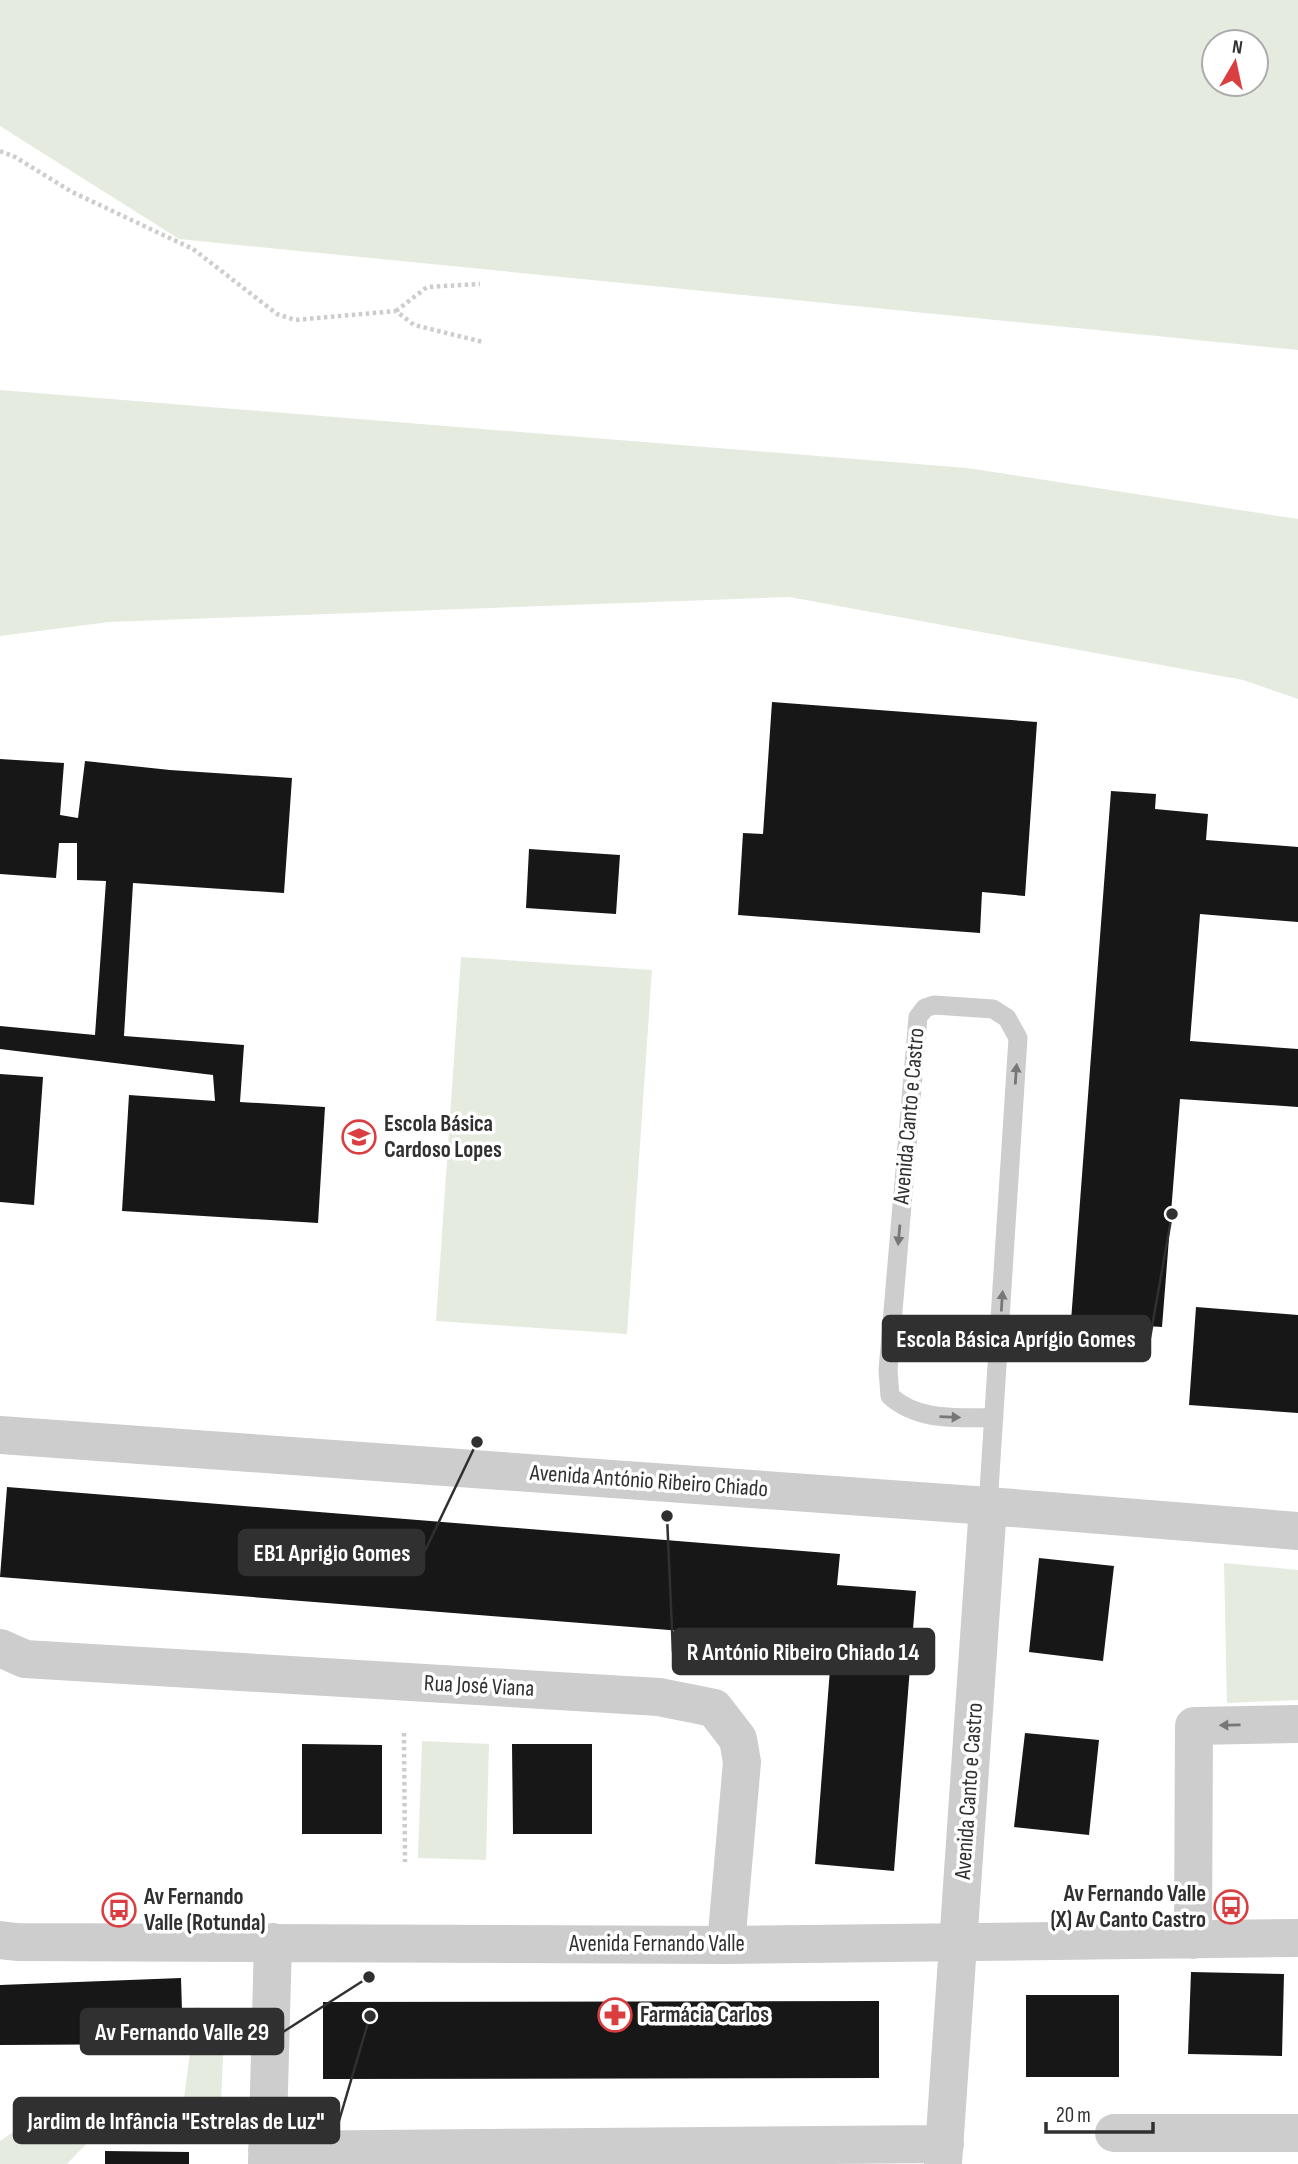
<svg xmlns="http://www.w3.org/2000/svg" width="1298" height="2164" font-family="'Sofia Sans Condensed',sans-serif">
	<rect width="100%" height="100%" fill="#fff"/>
	<path fill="#e5ecdf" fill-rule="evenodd" d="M0 0H1298V350L179 239 0 126ZM1214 42H1256V84H1214Z
		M0 390 967 468 1298 519V699L1243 680 789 597 109 622 0 636Z
		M461 957 652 970 627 1334 436 1321Z
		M1224 1563 1298 1570V1700L1227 1703Z
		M422 1741 489 1744 486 1860 418 1858Z
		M196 2007 225 2014 219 2144 91 2139 67 2164H0V2141L25 2124 101 2115 181 2121Z"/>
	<path fill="#171717" d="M772 702 1037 722 1025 896 982 892 980 933 738 915 743 833 763 834Z
		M0 759 64 763 60 815 78 818 85 761 170 770 292 778 284 893 133 883 124 1036 244 1045 240 1102 325 1107 318 1223 122 1211 129 1095 215 1101 213 1075 0 1049V1026L95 1035 106 881 77 880V843H59L56 878 0 874Z
		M1111 791 1156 794 1155 809 1208 814 1206 840 1298 847V922L1200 914 1190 1041 1298 1049V1107L1180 1099 1162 1327 1071 1321Z
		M529 849 620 855 616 914 526 908Z
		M0 1074 43 1077 34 1205 0 1202Z
		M1196 1307 1298 1315V1413L1189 1405Z
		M7 1487 840 1554 837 1585 916 1591 894 1871 815 1864 832 1643 0 1577Z
		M1039 1558 1114 1566 1103 1661 1029 1652Z
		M1025 1733 1099 1740 1089 1835 1014 1827Z
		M302 1744 382 1745V1834H302Z
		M512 1744H592V1834H513Z
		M1191 1972 1284 1974 1282 2056 1188 2054Z
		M181 1978 183 2044 0 2045V1985Z
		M1026 1995H1119V2077H1026Z
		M879 2001V2078L323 2079V2002Z
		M105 2151 189 2152V2164H105Z"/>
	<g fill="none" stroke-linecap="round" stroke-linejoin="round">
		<path stroke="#cdcdcd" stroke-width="4.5" stroke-dasharray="3.5 3.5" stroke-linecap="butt" d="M0 151 15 157 72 192 193 249 277 314 295 320 396 311 414 325 483 342
			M396 311 427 287 480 284
			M404 1733 405 1862"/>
		<path stroke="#cdcdcd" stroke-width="19" d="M988 1506 1018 1038 1007 1018 993 1009 934 1005 925 1008 918 1017 888 1370 890 1396C919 1422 958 1417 994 1418"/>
		<path stroke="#cdcdcd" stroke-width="38" d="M0 1435 988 1506 1298 1531
			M0 1648 25 1659 659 1697 714 1708 738 1739 742 1762 726 1945
			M0 1940 17 1942 726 1945 1298 1938
			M1193 1940 1194 1726 1298 1724
			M1114 2133H1298
			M267 2150 945 2144
			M267 2164 273 1942
			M943 2164 988 1506"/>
	</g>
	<defs><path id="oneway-solid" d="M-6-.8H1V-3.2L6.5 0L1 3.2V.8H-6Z" transform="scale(1.75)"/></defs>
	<g fill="#777">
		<use href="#oneway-solid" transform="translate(1016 1074) rotate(-86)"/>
		<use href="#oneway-solid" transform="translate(899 1235) rotate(95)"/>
		<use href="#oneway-solid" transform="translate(1002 1301) rotate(-86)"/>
		<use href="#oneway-solid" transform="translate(950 1417) rotate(2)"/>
		<use href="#oneway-solid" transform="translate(1230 1725) rotate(179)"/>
	</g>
	<defs>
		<symbol id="school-ring" viewBox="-11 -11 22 22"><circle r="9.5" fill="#fff" stroke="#db3e41" stroke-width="1.5"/><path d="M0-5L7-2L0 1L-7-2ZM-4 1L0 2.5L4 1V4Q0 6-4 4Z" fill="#db3e41"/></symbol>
		<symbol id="bus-ring" viewBox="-11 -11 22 22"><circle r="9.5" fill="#fff" stroke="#db3e41" stroke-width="1.5"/><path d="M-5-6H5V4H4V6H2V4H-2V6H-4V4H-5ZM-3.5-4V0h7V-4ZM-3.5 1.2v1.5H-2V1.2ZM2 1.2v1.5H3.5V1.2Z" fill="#db3e41"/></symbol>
		<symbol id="pharmacy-ring" viewBox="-11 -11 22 22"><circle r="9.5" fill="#fff" stroke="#db3e41" stroke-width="1.5"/><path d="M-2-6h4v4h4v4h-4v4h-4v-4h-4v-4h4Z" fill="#db3e41"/></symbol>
	</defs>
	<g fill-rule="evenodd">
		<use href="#school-ring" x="340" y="1118" width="38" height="38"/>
		<use href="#bus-ring" x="1212" y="1888" width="38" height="38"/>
		<use href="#bus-ring" x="100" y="1891" width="38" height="38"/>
		<use href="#pharmacy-ring" x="596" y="1996" width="38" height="38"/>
	</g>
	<g text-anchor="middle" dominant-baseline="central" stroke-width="7" stroke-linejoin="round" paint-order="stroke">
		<g font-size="23" fill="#303030" stroke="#fff">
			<text transform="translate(909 1116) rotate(-85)">Avenida Canto e Castro</text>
			<text transform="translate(649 1481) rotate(4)">Avenida António Ribeiro Chiado</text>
			<text transform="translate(479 1686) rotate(3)">Rua José Viana</text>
			<text transform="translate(969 1791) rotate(-86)">Avenida Canto e Castro</text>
			<text x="657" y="1944">Avenida Fernando Valle</text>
		</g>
		<g font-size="23" font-weight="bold" fill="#303030" stroke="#fff" text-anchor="start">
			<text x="384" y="1124">Escola Básica<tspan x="384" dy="26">Cardoso Lopes</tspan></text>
			<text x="1206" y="1894" text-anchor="end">Av Fernando Valle<tspan x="1206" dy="26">(X) Av Canto Castro</tspan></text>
			<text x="144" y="1897">Av Fernando<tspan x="144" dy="26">Valle (Rotunda)</tspan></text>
			<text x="640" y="2015">Farmácia Carlos</text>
		</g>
	</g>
	<path fill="none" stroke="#303030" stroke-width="2.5" d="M1172 1214L1150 1338M477 1442L424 1553M667 1516L673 1652M369 1977L283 2032M370 2016L339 2121"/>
	<g fill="#303030" stroke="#fff" stroke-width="2.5">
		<circle cx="1172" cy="1214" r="7"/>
		<circle cx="477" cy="1442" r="7"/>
		<circle cx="667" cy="1516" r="7"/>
		<circle cx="369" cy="1977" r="7"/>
		<circle cx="370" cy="2016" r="7"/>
	</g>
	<g fill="#303030" stroke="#303030" stroke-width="2.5">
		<rect x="883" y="1316" width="267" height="45" rx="7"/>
		<rect x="239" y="1530" width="185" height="45" rx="7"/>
		<rect x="673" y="1629" width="261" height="45" rx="7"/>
		<rect x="81" y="2009" width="202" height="45" rx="7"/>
		<rect x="14" y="2098" width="325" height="45" rx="7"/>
	</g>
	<g font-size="24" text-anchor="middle" font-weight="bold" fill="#fff">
		<text x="1016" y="1347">Escola Básica Aprígio Gomes</text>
		<text x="332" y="1561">EB1 Aprigio Gomes</text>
		<text x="803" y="1660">R António Ribeiro Chiado 14</text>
		<text x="182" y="2040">Av Fernando Valle 29</text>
		<text x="176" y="2129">Jardim de Infância "Estrelas de Luz"</text>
	</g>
	<g transform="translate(1235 63) rotate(9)"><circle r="33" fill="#ffffff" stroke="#acacac" stroke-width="2"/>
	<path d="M0-5L12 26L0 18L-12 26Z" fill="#db3e41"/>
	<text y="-10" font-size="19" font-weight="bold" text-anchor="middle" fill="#303030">N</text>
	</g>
	<path d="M1046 2122v10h107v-10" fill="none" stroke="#303030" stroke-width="3.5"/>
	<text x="1056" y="2122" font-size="21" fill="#303030" stroke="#ffffff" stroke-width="5" paint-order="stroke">20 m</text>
</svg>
